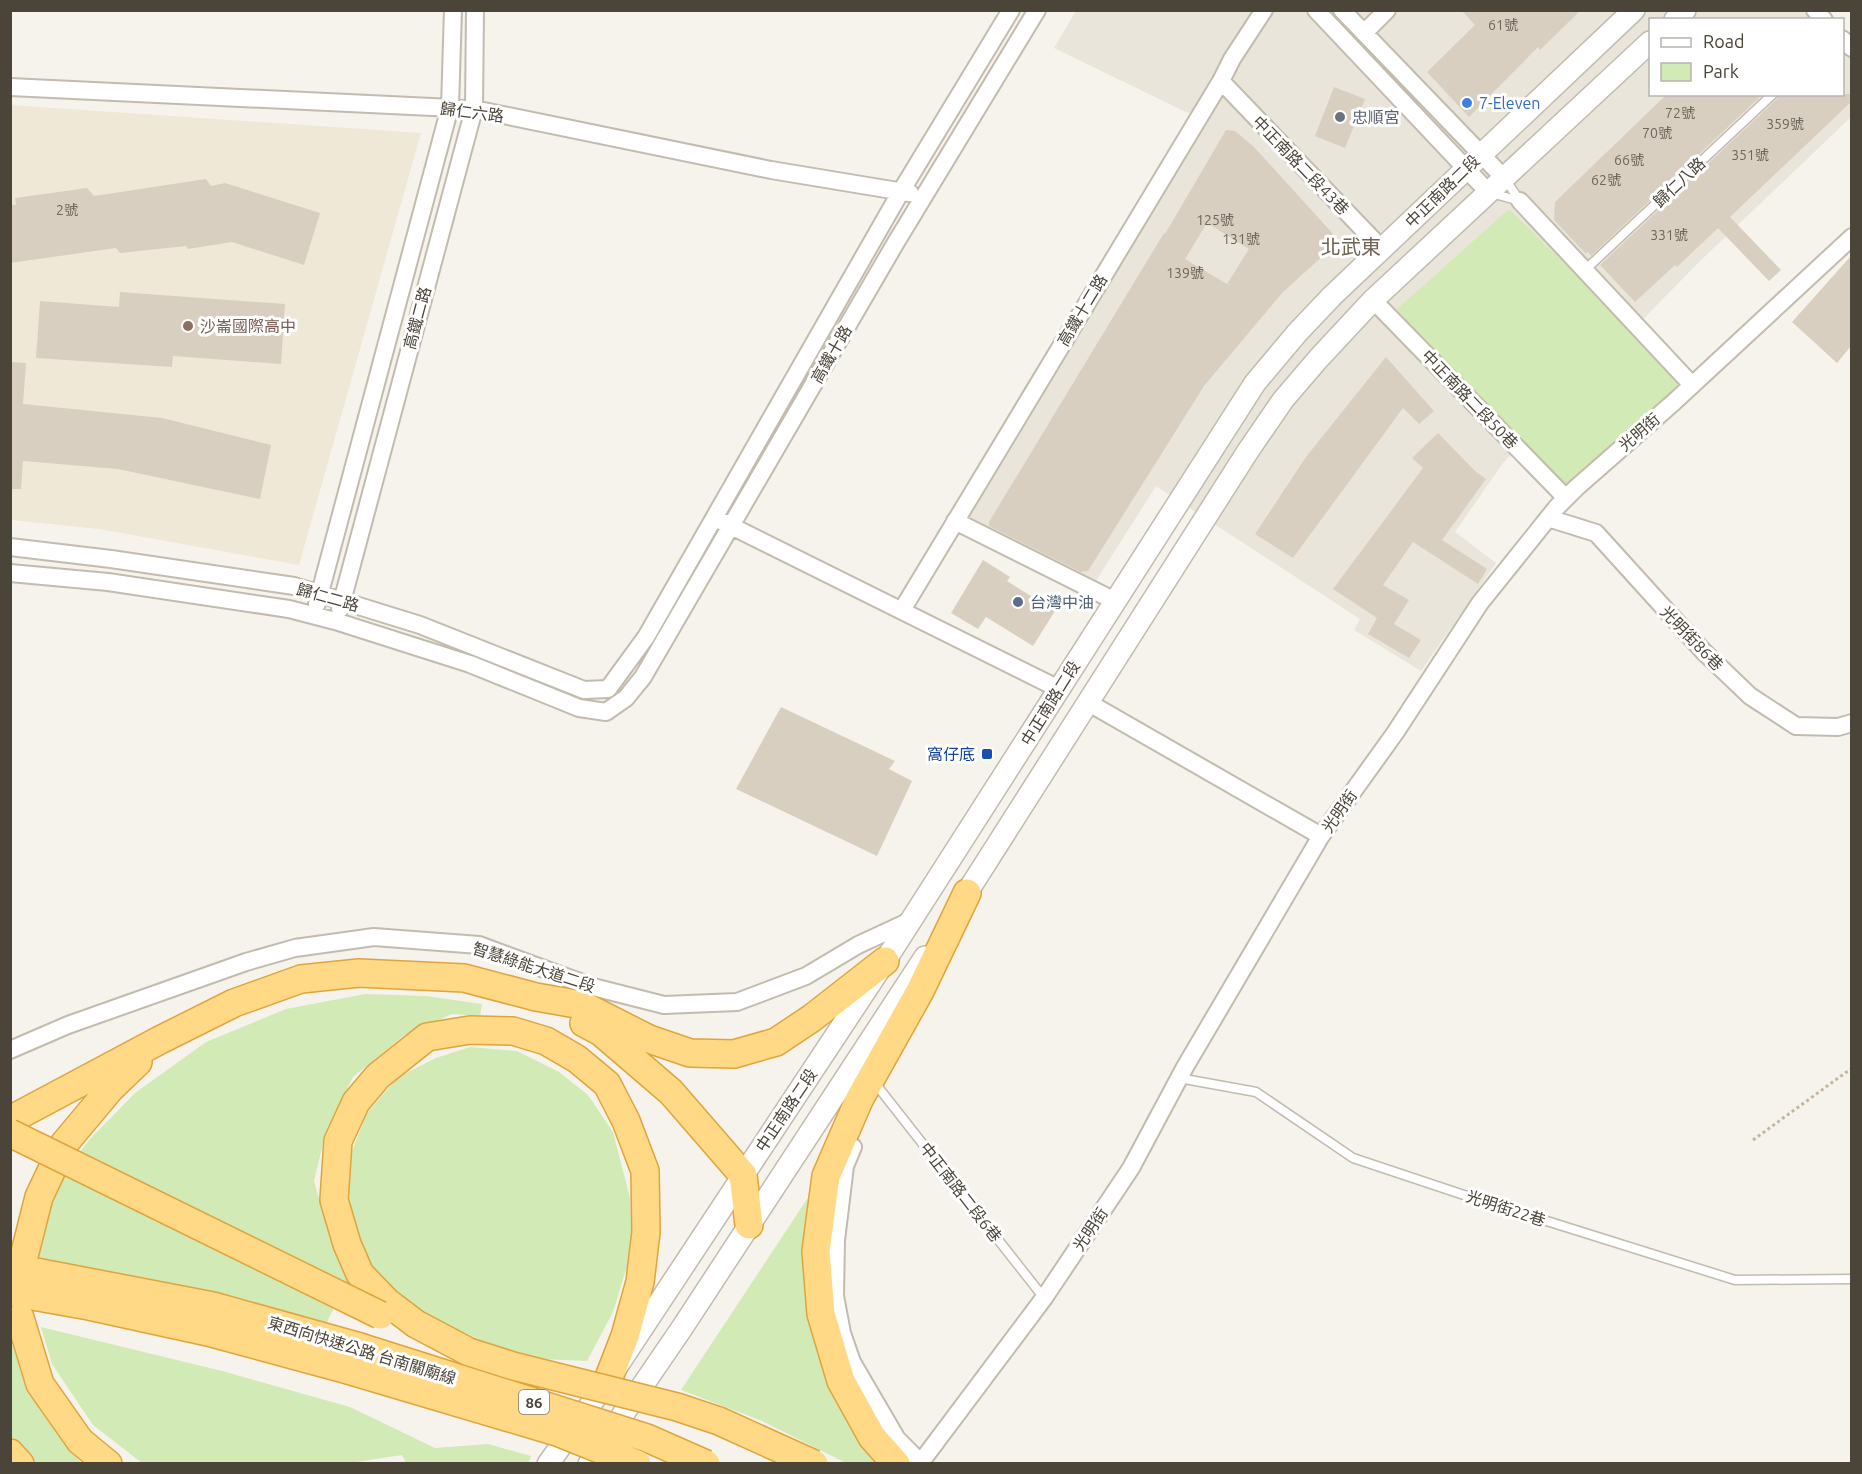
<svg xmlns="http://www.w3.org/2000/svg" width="1862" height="1474" font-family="Ubuntu,'Noto Sans TC',sans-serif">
	<rect width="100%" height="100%" fill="#f6f3ec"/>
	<path fill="#eae5da" d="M1828 10 1836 19 1650 20V94H1842L1843 27 1851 37V117L1698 263 1503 463 1455 532 1496 563 1421 671 1354 630 1360 619 1156 486 1094 584 954 515 1194 116 1054 48 1076 11Z"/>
	<path fill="#efe8d6" d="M10 105 421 133 299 565 99 529 11 520Z"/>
	<path fill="#d2eab5" d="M1509 209 1679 377 1674 402 1576 488 1555 486 1397 309Z
		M365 994 426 996 482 1004 480 1016 452 1014 403 1036 353 1077 326 1131 314 1181 330 1238 351 1274 326 1324 197 1289 37 1259 47 1220 62 1177 89 1140 135 1093 206 1042 286 1009Z
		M470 1047 517 1051 559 1072 588 1095 613 1132 630 1198 632 1250 613 1312 587 1361 542 1359 501 1350 415 1309 380 1280 348 1225 346 1166 367 1113 398 1077 436 1058Z
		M813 1190 826 1375 854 1433 876 1463H846L762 1421 681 1390Z
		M41 1327 222 1371 350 1407 435 1448 488 1444 531 1456 528 1464 406 1463 402 1455 343 1464 142 1463 93 1425 52 1364Z
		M10 1338 28 1393 81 1463H37L11 1439Z"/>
	<path fill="#d8cfc1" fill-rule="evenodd" d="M1461 10H1581L1540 50 1538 47 1469 117 1427 72 1475 25Z
		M1334 87 1365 99 1345 148 1315 136Z
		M1667 94H1763L1591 256 1588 252 1586 254 1554 220 1555 202Z
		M1779 94H1851V102L1730 217 1781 270 1769 281 1718 228 1677 267 1675 265 1635 302 1600 265 1777 99Z
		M1226 130 1235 131 1254 147 1335 236 1334 246 1283 292 1204 386 1088 571 1081 572 989 526V522L1164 233 1165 234ZM1207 223 1249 249 1227 284 1185 259Z
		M206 179 211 186 225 183 320 213 304 265 232 242 188 249 186 246 120 253 116 248 10 263V205H16L15 198 87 188 94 196Z
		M1851 256V346L1837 363 1792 322Z
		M120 292 285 304 281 364 173 356 172 367 36 358 40 301 119 307Z
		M1386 357 1434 411 1419 424 1403 408 1293 558 1255 534 1306 457Z
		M10 362 26 363 23 404 162 418 271 445 260 499 118 469 23 461 21 489H10Z
		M1438 433 1475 471 1486 479 1442 540 1487 569 1478 584 1413 542 1383 585 1409 600 1394 624 1421 640 1409 658 1368 634 1377 618 1333 589 1423 468 1412 458Z
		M983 560 1010 577 1007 581 1055 611 1033 646 986 617 978 629 951 613Z
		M781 707 895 761 889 769 912 781 877 856 736 789Z"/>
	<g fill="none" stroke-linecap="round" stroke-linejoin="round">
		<defs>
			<path id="service" d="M1505 179 1520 201
				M1491 193 1520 201
				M1585 270 1773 94
				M1179 1078 1256 1092 1353 1158 1467 1196 1735 1280 1852 1279
				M878 1087 1044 1298"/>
			<path id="minor" d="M1316 10 1489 193
				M1342 10 1504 178
				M1815 10 1824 20
				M1364 33 1387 10
				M1842 39 1852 48
				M1221 81 1382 249
				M10 87 474 109 771 170 910 193
				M1520 201 1692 385
				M1373 300 1566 498
				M1548 518 1596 533 1703 651 1750 696 1796 726 1838 727 1852 723
				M721 521 1059 689
				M955 521 1115 601
				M10 547 111 559 294 586 420 625 584 690 608 689 646 637 900 193 1011 10
				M10 573 108 582 289 609 335 621 470 664 579 708 606 712 626 698 643 677 895 244 1037 10
				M317 604 450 107 453 10
				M340 609 474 109 475 10
				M902 610 1221 81 1232 59 1264 10
				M1089 703 1321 836
				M10 1050 68 1025 246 962 295 948 374 937 479 945 593 987 664 1005 737 1002 806 976 858 945 912 920
				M853 1147 845 1166 836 1240 835 1296 842 1333 852 1362 897 1439 922 1464
				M921 1462 1044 1298 1131 1168 1185 1067 1321 836 1395 733 1480 603 1557 507 1576 488 1674 402 1852 237"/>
			<path id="tertiary" d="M1675 20 1685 10
				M959 905 1248 451 1283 400 1319 358 1373 300 1650 42
				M548 1464 608 1380 885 961 1255 383 1297 333 1332 296 1634 10
				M589 1464 682 1328 925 957"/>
			<path id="trunk" d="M584 1023 601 1032 671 1092 743 1175 749 1225
				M10 1120 160 1040 234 1003 301 979 359 973 464 978 536 997 582 1005 649 1039 690 1053 734 1054 776 1042 812 1018 885 961
				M22 1264 39 1197 64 1144 110 1089 138 1062
				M10 1267 213 1306 360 1347
				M10 1292 89 1306 208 1332 348 1370
				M20 1318 40 1384 80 1441 108 1464
				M469 1352 416 1324 387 1302 360 1274 347 1244 334 1200 338 1141 356 1102 378 1076 427 1037 470 1030 513 1031 546 1041 577 1059 607 1084 626 1121 645 1171 646 1232 640 1282 625 1336 608 1380
				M10 1453 20 1464
				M896 1464 872 1437 841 1381 821 1314 816 1251 826 1176 859 1100 920 991 967 893"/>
		</defs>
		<use href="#service" stroke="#c2bbae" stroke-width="11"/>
		<use href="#minor" stroke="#c2bbae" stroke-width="20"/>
		<use href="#tertiary" stroke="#c2bbae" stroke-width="24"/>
		<use href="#trunk" stroke="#e0a43c" stroke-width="30"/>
		<path stroke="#c4b79f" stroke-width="3" stroke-dasharray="3 3" stroke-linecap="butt" d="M1753 1140 1852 1068"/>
		<use href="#service" stroke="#fff" stroke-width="8"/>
		<use href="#minor" stroke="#fff" stroke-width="16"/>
		<use href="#tertiary" stroke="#fff" stroke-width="21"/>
		<use href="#trunk" stroke="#ffd985" stroke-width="27"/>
		<defs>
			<path id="trunk-bridge" d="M10 1133 380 1315
				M360 1347 647 1438 706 1464
				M469 1352 513 1366 677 1407 719 1421 814 1464
				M348 1370 557 1432 637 1464"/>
		</defs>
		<use href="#trunk-bridge" stroke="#e0a43c" stroke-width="30" stroke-linecap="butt"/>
		<use href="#trunk-bridge" stroke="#ffd985" stroke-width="27"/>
	</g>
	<circle fill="#3f7fe0" stroke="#fff" stroke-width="2" cx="1467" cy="103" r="6"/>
	<circle fill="#6b7280" stroke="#fff" stroke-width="2" cx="1340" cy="117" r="6"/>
	<circle fill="#8d6e63" stroke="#fff" stroke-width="2" cx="188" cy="326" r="6"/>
	<circle fill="#5c6f8a" stroke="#fff" stroke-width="2" cx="1018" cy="602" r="6"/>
	<rect fill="#1a4fb4" stroke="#fff" stroke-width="2" x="981" y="748" width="12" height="12" rx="3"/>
	<g text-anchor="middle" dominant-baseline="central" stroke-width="6" stroke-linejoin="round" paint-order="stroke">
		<g font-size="14" fill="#6e675b">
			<text x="1503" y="25">61號</text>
			<text x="1680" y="113">72號</text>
			<text x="1785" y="124">359號</text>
			<text x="1657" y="133">70號</text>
			<text x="1750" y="155">351號</text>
			<text x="1629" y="160">66號</text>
			<text x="1606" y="180">62號</text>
			<text x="67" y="210">2號</text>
			<text x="1215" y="220">125號</text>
			<text x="1669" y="235">331號</text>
			<text x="1241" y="239">131號</text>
			<text x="1185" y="273">139號</text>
		</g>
		<rect fill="#fff" stroke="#817c74" stroke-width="1.5" x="519" y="1390" width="30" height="24" rx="4.5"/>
		<g font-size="15" font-weight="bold" fill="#4b4439">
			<text x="534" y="1402">86</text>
		</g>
		<g font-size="16" fill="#366cbe" stroke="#fff" text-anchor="start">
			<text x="1479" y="103">7-Eleven</text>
		</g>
		<g font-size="16" fill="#4b4439" stroke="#fff">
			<text transform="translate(472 112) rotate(7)">歸仁六路</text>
			<text transform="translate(1301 165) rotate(46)">中正南路二段43巷</text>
			<text transform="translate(1679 182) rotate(-43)">歸仁八路</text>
			<text transform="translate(1442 191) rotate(-44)">中正南路二段</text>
			<text transform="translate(1082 310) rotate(-59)">高鐵十二路</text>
			<text transform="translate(417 318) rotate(-75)">高鐵二路</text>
			<text transform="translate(831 354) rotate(-60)">高鐵十路</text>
			<text transform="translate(1470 399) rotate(46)">中正南路二段50巷</text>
			<text transform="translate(1639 432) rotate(-41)">光明街</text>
			<text transform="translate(328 597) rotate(16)">歸仁二路</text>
			<text transform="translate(1692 638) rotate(46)">光明街86巷</text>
			<text transform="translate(1050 703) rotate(-58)">中正南路二段</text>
			<text transform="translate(1339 811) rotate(-55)">光明街</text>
			<text transform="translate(534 967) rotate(18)">智慧綠能大道二段</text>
			<text transform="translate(786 1110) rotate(-56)">中正南路二段</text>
			<text transform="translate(961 1192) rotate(52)">中正南路二段6巷</text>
			<text transform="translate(1506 1208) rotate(18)">光明街22巷</text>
			<text transform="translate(1090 1229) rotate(-56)">光明街</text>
			<text transform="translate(362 1350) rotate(17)">東西向快速公路 台南關廟線</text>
		</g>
		<g font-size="16" fill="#5b616d" stroke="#fff" text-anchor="start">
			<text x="1352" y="117">忠順宮</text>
		</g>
		<g font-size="16" fill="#785e54" stroke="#fff" text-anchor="start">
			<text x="200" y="326">沙崙國際高中</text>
		</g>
		<g font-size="16" fill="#4e5e75" stroke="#fff" text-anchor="start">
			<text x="1030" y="602">台灣中油</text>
		</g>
		<g font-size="16" fill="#164399" stroke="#fff" text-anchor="end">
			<text x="975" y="754">窩仔底</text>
		</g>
		<g font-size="20" fill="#6e6250" stroke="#fff">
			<text x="1351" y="246">北武東</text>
		</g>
	</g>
	<rect width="1862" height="1474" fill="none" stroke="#4b4439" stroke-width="24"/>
	<rect x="1649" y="18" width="195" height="78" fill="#ffffff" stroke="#b7b4b0" stroke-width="1.5"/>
	<rect x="1661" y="38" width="30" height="9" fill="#ffffff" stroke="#b7b4b0" stroke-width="1.5"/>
	<text x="1703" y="48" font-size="18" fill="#4b4439">Road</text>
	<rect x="1661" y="63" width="30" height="18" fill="#d2eab5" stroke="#b7b4b0" stroke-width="1.5"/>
	<text x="1703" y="78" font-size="18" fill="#4b4439">Park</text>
</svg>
